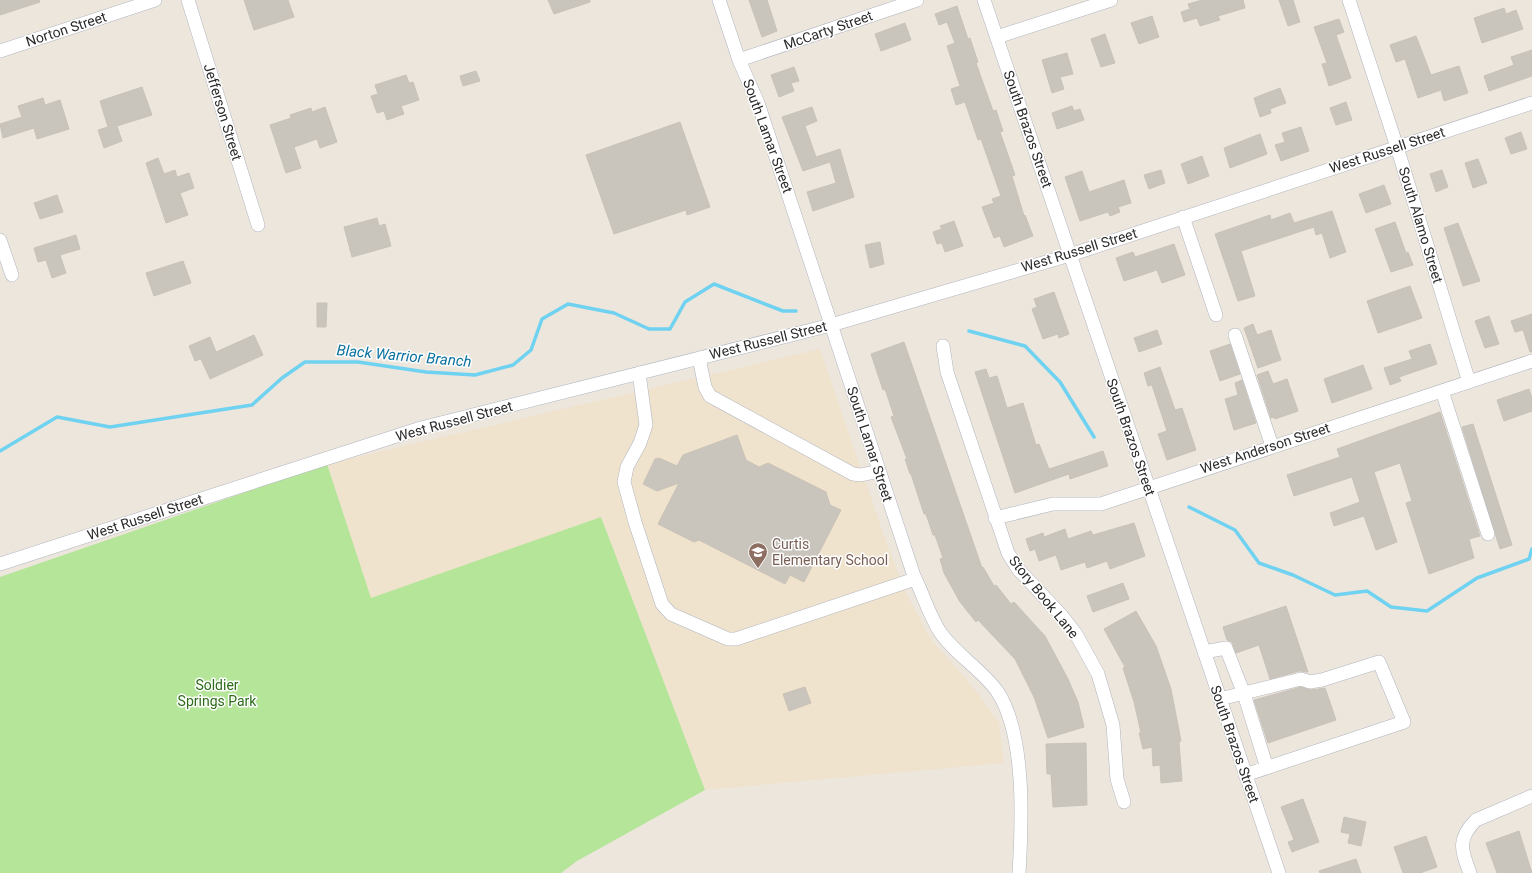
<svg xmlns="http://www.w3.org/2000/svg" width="1532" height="873" font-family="Roboto,sans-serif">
	<rect width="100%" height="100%" fill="#ede6dd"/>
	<path fill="#efe3cd" d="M820 349 887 544 906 593 932 641 969 682 999 722 1004 763 705 790 601 517 371 599 327 464Z"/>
	<path fill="#b5e599" d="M327 464 371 598 601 517 705 790 577 861 561 873H0V577Z"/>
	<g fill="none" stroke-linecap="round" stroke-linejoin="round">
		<path stroke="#6fd2f1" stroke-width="3.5" d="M969 331 1025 346 1060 382 1094 437
			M0 451 57 417 110 427 252 405 282 378 305 362H358L426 372 475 375 513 365 531 350 542 319 568 304 614 313 649 329H670L685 302 714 284 783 311H796
			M1189 507 1235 530 1259 563 1293 575 1335 595 1367 591 1391 607 1427 611 1477 578 1529 559 1532 549"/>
	</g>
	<path fill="#c9c4bc" stroke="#c9c2b7" d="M0 0H39L40 2 0 15Z
		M244 0H288L294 17 254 30Z
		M548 0H590V2L554 14Z
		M749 0H767L777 31 762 37Z
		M1202 0H1243L1245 8 1218 16 1220 20 1200 26 1197 18 1184 22 1181 12 1190 9 1188 4Z
		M1279 0H1293L1300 22 1288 26Z
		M957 6 968 39 970 38 978 62 976 63 993 111 996 110 1003 131 1000 132 1015 175 1012 176 1024 216 1025 215 1033 236 1004 247 1000 236 994 238 982 207 994 203 992 199 1001 196 981 139 978 140 965 102 956 105 951 89 960 86 947 46 955 43 947 22 939 25 935 14Z
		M1504 8 1506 14 1516 10 1523 29 1482 43 1474 18Z
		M1152 16 1159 37 1139 44 1131 23Z
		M1339 19 1344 32 1336 35 1351 78 1329 86 1322 64 1327 63 1314 27Z
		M905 23 911 40 881 51 875 34Z
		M1105 34 1115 63 1101 67 1091 39Z
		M1416 36 1431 75 1459 66 1468 93 1444 101 1441 90 1418 98 1405 59 1396 62 1390 45Z
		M1532 50V76L1489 91 1484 76 1514 65 1511 57Z
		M1067 53 1073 74 1060 77 1064 89 1052 93 1042 60Z
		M794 67 799 81 791 83 794 91 779 97 771 75Z
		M476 71 480 81 463 86 460 76Z
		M406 75 409 83 413 82 419 100 401 106 404 114 387 120 384 111 377 113 371 96 378 94 375 85Z
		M142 87 152 115 117 126 122 141 104 148 98 130 108 127 100 101Z
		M1280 88 1286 103 1270 109 1271 113 1260 117 1254 98Z
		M43 98 45 105 60 100 69 129 37 139 34 128 3 138 0 124 22 117 18 106Z
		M1346 102 1352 120 1336 125 1330 108Z
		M1072 106 1074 111 1080 109 1084 120 1057 129 1052 113Z
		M325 107 337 142 320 148 317 139 294 147 301 168 286 173 270 125 291 118 290 115 311 108 312 112Z
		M812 107 817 121 805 126 816 157 840 149 854 197 813 211 807 192 836 183 830 162 803 171 782 117Z
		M680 122 710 207 687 215 686 210 614 234 586 155Z
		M1301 127 1309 151 1281 161 1275 145 1285 142 1282 133Z
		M1521 132 1527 149 1511 154 1505 138Z
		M1260 134 1267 154 1230 168 1224 148Z
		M1202 156 1209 176 1188 184 1181 164Z
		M158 158 164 174 175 170 177 177 189 173 194 188 180 193 188 215 166 223 146 163Z
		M1478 159 1487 183 1473 188 1465 163Z
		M1161 170 1165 183 1149 189 1144 175Z
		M1442 170 1448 187 1436 192 1430 174Z
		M1082 171 1089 192 1124 180 1131 203 1118 207 1120 212 1110 216 1108 212 1080 221 1065 177Z
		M1384 185 1391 204 1366 213 1359 194Z
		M57 195 63 212 40 219 34 203Z
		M1332 211 1346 252 1330 258 1322 233 1316 235 1314 227 1241 251 1255 296 1238 301 1215 234 1270 215 1271 220 1290 213 1294 223Z
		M377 218 379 226 385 224 391 246 352 257 344 227Z
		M954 221 963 246 945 252 942 243 937 244 933 232 942 229 940 226Z
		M1395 222 1406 253 1408 252 1413 265 1391 272 1375 229Z
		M1458 223 1480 281 1463 286 1444 228Z
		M76 235 80 249 60 255 66 273 52 278 46 260 38 262 34 248Z
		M880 242 884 264 870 268 865 245Z
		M1174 244 1185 275 1162 283 1157 270 1124 281 1116 258 1133 252 1135 257Z
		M183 261 191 283 154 296 146 273Z
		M1410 286 1422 318 1378 333 1367 301Z
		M1054 292 1069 334 1059 338 1058 334 1043 339 1032 309 1037 307 1034 299Z
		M317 303H327L326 327H317Z
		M1532 314V352H1530L1523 330 1515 332 1511 321Z
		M1489 316 1499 344 1485 348 1475 321Z
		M1253 324 1257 335 1271 330 1281 360 1258 368 1244 328Z
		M1157 330 1162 344 1139 352 1134 338Z
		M254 335 263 355 210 379 201 359 195 361 189 346 210 337 216 352Z
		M904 342 982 568 983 567 994 586 996 585 1011 604 1014 602 1045 636 1068 679 1078 702 1084 727 1048 738 1034 697 1015 659 978 620 976 622 960 602 944 573 940 559 943 558 935 535H933L926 514H924L911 474H910L905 459H907L891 417 894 416 885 389 883 390 871 354Z
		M1230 344 1240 374 1220 381 1210 351Z
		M1430 344 1437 364 1399 377 1401 381 1390 385 1384 368 1412 359 1409 351Z
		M1363 365 1372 389 1332 403 1324 379Z
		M1160 367 1175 410 1182 408 1196 450 1167 460 1158 434 1167 431 1152 385 1148 386 1144 373Z
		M986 369 989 378 997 376 1007 408 1023 403 1036 445 1039 444 1049 469 1103 451 1108 466 1070 479 1069 474 1015 493 975 372Z
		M1268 371 1273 384 1287 379 1298 411 1275 419 1274 417 1271 418 1257 375Z
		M1242 380 1256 423 1234 430 1225 399 1238 395 1235 383Z
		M1529 389 1532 398V411L1504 421 1497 400Z
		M1440 412 1480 536 1469 539 1474 558 1429 574 1406 503 1412 501 1400 463 1374 472 1397 542 1376 550 1364 516 1334 526 1330 513 1360 502 1352 477 1294 496 1287 475 1340 457 1337 449Z
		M1473 424 1512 545 1500 549 1462 427Z
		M737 435 746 460 759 467 768 463 826 492 830 505 841 510 804 582 790 575 785 584 699 540 694 542 658 524 679 483 657 491 643 484 655 459 659 458 677 466 683 455Z
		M1134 523 1145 556 1110 569 1107 561 1087 568 1085 562 1061 570 1056 555 1039 561 1035 549 1030 551 1026 539 1043 533 1044 537 1065 529 1068 539 1091 531 1093 535Z
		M1123 583 1129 599 1093 612 1087 596Z
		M1286 606 1308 672 1299 671 1270 679 1259 645 1236 653 1232 642 1227 640 1223 627Z
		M1136 611 1156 646 1171 689 1181 741 1179 742 1182 781 1161 783 1160 765 1153 766 1152 747 1143 749 1139 733H1141L1134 702 1123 668 1125 667 1104 629Z
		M805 687 811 703 789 711 783 694Z
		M1301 687 1311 690 1325 688 1336 720 1268 743 1254 700Z
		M1086 743 1087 805 1053 807 1051 774H1047L1046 744Z
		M1303 799 1319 842 1292 852 1288 842 1294 840 1281 807Z
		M1344 817 1366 822 1361 846 1348 843 1350 834 1341 832Z
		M1519 831 1532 873H1497L1486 843Z
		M1426 836 1437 867 1420 873H1403L1394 847Z
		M1356 859 1361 873H1320L1319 871Z"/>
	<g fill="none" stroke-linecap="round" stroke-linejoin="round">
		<defs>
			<path id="minor" d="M188 0 258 225
				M719 0 739 60 758 103 914 576C923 594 929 615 940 632 955 654 981 669 997 691 1026 734 1022 823 1019 873
				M984 0 1279 873
				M1349 0 1397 147 1469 382
				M997 37 1111 0
				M0 51 155 0
				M739 60 917 0
				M1183 217 1216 315
				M0 240 12 275
				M1235 335 1272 446
				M943 346 947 372 1008 553 1018 569 1062 616 1076 634 1098 674 1113 725 1117 779 1124 802
				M699 358 705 387 710 396 853 474 861 475 879 471
				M639 373 646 425 640 443 627 467 624 482 635 522 662 604 671 614 728 639H736L915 579
				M1442 391 1488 534
				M995 518 1053 504H1101L1532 361
				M0 564 421 428 831 325 1070 255 1532 103
				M1204 652 1226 648 1244 694 1267 768
				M1220 699 1301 679 1310 682 1322 680 1379 662 1404 722 1245 775
				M1470 873C1461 850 1457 839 1476 820L1532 796"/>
		</defs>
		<use href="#minor" stroke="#b1b4bf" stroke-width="14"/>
		<use href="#minor" stroke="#fff" stroke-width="13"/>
	</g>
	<defs>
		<symbol id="school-pin" viewBox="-11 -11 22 30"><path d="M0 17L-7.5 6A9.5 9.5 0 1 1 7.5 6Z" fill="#8d6e63" stroke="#fff"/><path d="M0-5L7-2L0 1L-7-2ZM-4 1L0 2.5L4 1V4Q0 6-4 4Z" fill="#fff"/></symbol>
	</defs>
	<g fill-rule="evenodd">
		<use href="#school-pin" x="747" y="541" width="22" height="30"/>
	</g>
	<g text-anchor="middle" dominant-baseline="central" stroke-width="3" stroke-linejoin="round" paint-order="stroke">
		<g font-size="14" fill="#2b2b2b" stroke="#fff">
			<text transform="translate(66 29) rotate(-18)">Norton Street</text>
			<text transform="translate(828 30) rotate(-19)">McCarty Street</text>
			<text transform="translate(223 112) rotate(73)">Jefferson Street</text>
			<text transform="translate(1028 129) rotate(71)">South Brazos Street</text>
			<text transform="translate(768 136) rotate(70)">South Lamar Street</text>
			<text transform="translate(1387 150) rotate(-18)">West Russell Street</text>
			<text transform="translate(1421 225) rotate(73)">South Alamo Street</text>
			<text transform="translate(1079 250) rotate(-17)">West Russell Street</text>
			<text transform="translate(768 340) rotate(-14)">West Russell Street</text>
			<text transform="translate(454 421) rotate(-15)">West Russell Street</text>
			<text transform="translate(1131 437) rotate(71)">South Brazos Street</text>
			<text transform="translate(870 444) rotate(72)">South Lamar Street</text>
			<text transform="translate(1265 448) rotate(-18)">West Anderson Street</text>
			<text transform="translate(145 517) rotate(-18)">West Russell Street</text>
			<text transform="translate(1044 597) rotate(51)">Story Book Lane</text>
			<text transform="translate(1235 744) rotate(71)">South Brazos Street</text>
		</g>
		<g font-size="14" fill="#785e54" stroke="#fff" text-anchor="start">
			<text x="772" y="544">Curtis<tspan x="772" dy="16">Elementary School</tspan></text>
		</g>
		<g font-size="14" fill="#2c6b19" stroke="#fff">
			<text x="217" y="685">Soldier<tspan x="217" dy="16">Springs Park</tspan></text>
		</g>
		<g font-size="15" font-style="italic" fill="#0b71a0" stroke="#fff">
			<text transform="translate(404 356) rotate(5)">Black Warrior Branch</text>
		</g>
	</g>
</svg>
